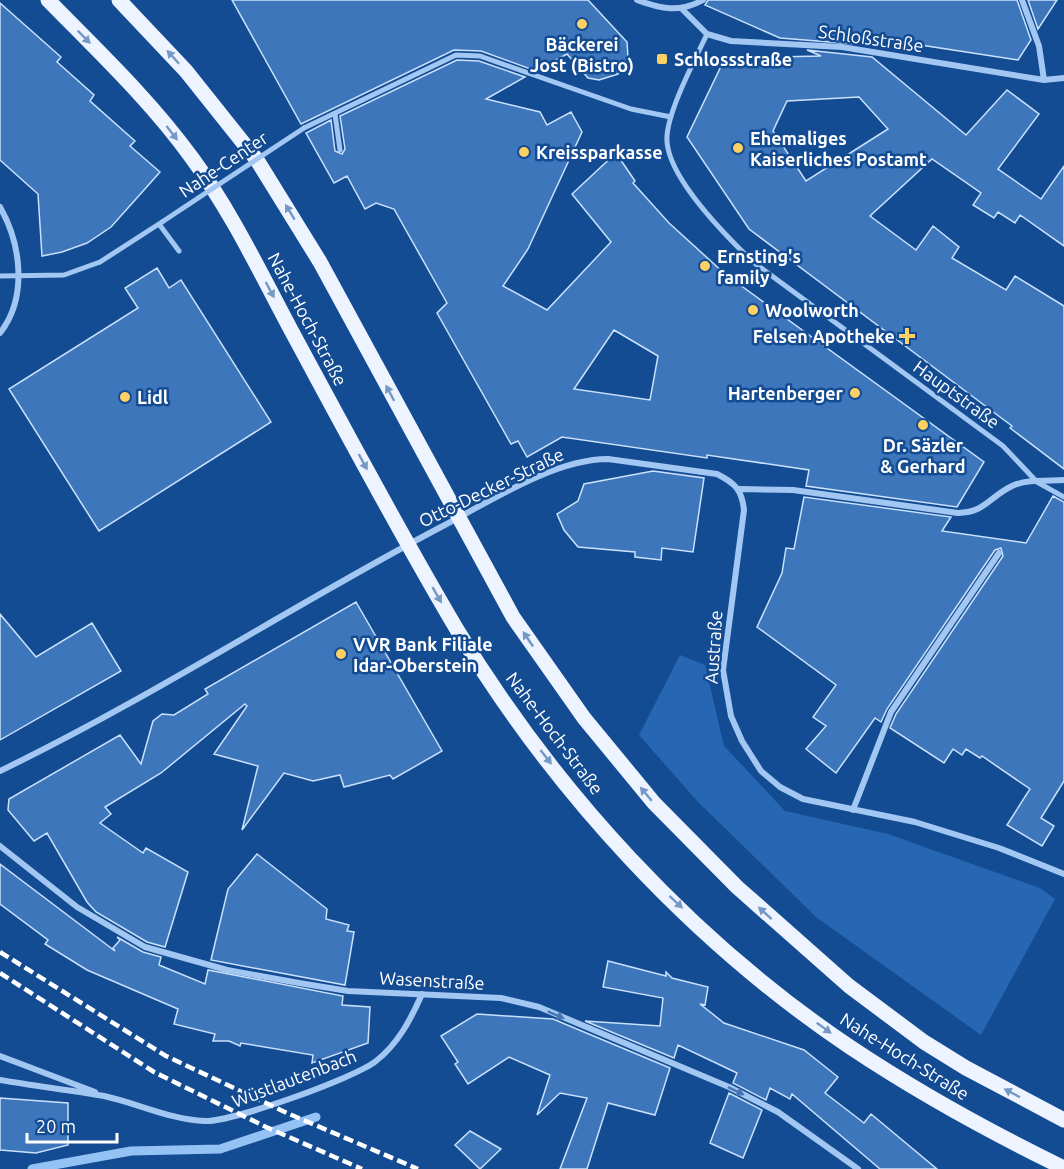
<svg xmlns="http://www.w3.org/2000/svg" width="1064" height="1169" font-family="Ubuntu,sans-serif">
	<rect width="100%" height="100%" fill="#144c93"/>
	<path fill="#2666b2" d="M680 655 705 665 724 746 785 811 888 834 1040 888 1055 899 981 1035 816 917 698 802 639 735Z"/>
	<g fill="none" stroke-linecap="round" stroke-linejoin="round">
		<path stroke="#94c2f5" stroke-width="9" d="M32 1169 131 1151 220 1149 316 1117"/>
	</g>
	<path fill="#3d76bb" stroke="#c9e1fc" stroke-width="1.5" fill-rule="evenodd" d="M232 0H588L627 42 628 57 618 74 599 80 588 78 567 54 536 71 481 51 454 50 301 124Z
		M708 0H1017L1031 40 1018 60 842 33 855 44 780 38 705 5Z
		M1028 0H1057L1038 29Z
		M0 3 61 57 57 62 94 95 90 101 135 141 130 146 160 172 111 227 87 243 62 252 42 256 38 194 0 160Z
		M807 50 872 57 966 135 1007 90 1039 114 998 169 1041 199 1064 166V246L1020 215 1015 223 998 212 994 218 973 205 981 193 932 159 870 216 916 250 933 226 959 247 952 258 1006 290 1015 276 1064 306V469L1010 428 1012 426 749 229 687 137 725 58 821 56ZM859 97 888 129 806 181 773 131 787 101Z
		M457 60 479 61 525 77 486 99 540 112 547 125 571 112 582 132 528 249 503 286 547 310 611 242 572 194 616 153 635 181 633 183 669 223 725 274 984 462 957 507 806 486 809 470 707 455V458L562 437 527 457 518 441 511 444 437 313 447 303 394 209 376 203 365 209 347 176 334 183 306 133 331 120 335 151 342 154 345 149 340 116ZM614 330 658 356 650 400 574 389Z
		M157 268 169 288 181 280 271 422 99 531 9 389 138 308 125 288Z
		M653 471 704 478 693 552 662 548 661 560 635 557V552L578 547 564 530 557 514 578 501 584 484Z
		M1053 496 1064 502V781L1041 818 1054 826 1042 846 1007 825 1030 789 982 756 980 758 966 749 962 755 953 749 944 763 890 728 896 714 1003 556 1001 548 995 550 887 709 881 722 875 718 836 773 806 749 826 726 813 717 836 685 757 627 782 573 786 548 794 549 804 497 951 517 942 531 1026 543Z
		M356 602 442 751 393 779 390 775 344 787 340 775 313 781 284 773 242 830 258 766 214 754 247 706 245 704 161 773 105 807 111 814 100 823 143 853 146 848 188 872 165 947 147 942 96 912 87 902 47 833 34 841 8 810 9 799 120 735 141 764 153 721 162 714 174 715 208 694 205 689Z
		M0 614 36 657 92 623 121 671 0 740Z
		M257 854 327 909 326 919 349 925 347 931 354 932 345 985 211 960 228 889Z
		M0 864 115 951 113 948 120 940 117 937 143 952 161 957 159 965 205 984 208 970 343 996 342 1005 370 1007 368 1043 312 1063 313 1055 241 1043 240 1046 229 1041H213L215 1034 174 1024 178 1009 87 970 45 944 48 940 0 904Z
		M608 961 666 976V972L672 978 708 987 705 1005 700 1004 724 1023 804 1050 838 1077 825 1093 864 1123 871 1114 937 1169H880L792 1094 790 1099 770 1088 766 1100 733 1083 737 1073 678 1045 674 1058 585 1021 660 1026 663 998 603 987Z
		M477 1014 553 1019 670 1068 655 1115 608 1103 587 1169H560L587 1098 560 1093 537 1115 550 1075 509 1057 468 1084 455 1064 458 1062 441 1036Z
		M729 1093 762 1110 743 1158 710 1143Z
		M0 1098 68 1103V1145L36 1153 0 1150Z
		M470 1131 501 1149 480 1169 455 1145Z"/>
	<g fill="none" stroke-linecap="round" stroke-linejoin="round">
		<path stroke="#a2c7f2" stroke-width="5" d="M707 34C695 60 669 108 667 136 664 175 727 237 753 262L1003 446 1037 482 1064 497
			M335 114 340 150
			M304 128 456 55 480 56 631 109 671 117
			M159 224 179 251
			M100 262 162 222"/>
		<path stroke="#a2c7f2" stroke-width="6" d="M637 0C661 9 680 13 703 0
			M1022 0 1039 46 1044 80
			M683 10 707 34 731 41 842 47 1044 80 1064 78
			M0 207C21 244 28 297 0 333
			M739 489 793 490 958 513C986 512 989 497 1012 486 1026 479 1048 481 1064 480
			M0 771C151 698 293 605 441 527 489 502 554 459 608 459L717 474C735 483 742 490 744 510L723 670 731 716 742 741 761 771 780 787 803 799 915 822 999 848 1064 874
			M853 810 891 712 999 553
			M0 846 77 907 145 947 227 970 299 983 348 991 501 998 539 1007 729 1087 778 1112 858 1169
			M0 1056 95 1092
			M0 1080C34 1086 69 1090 104 1096 137 1103 171 1120 205 1121 232 1122 355 1078 376 1061 398 1044 411 1019 422 994"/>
		<path stroke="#edf4ff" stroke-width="15" d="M48 0C98 51 150 100 192 158 231 211 260 272 291 330 345 430 398 530 456 628 554 791 692 941 850 1047 919 1093 990 1132 1064 1168
			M119 0 186 71 257 160 320 262 513 617 584 718 654 803 737 887 849 986 924 1042 966 1068 1064 1120"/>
		<path stroke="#fff" stroke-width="4.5" stroke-dasharray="10 4.5" stroke-linecap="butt" d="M0 952 166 1056 287 1113 418 1169
			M0 973 154 1072 266 1127 362 1169"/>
		<path stroke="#a2c7f2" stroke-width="5" d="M162 222 304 128
			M0 276 64 275 100 262"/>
	</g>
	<defs><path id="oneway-solid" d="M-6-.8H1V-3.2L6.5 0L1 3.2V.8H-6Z" transform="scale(1.5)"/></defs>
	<g fill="#7698c4">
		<use href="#oneway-solid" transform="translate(84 37) rotate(45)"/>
		<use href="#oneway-solid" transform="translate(173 57) rotate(-132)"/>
		<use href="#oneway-solid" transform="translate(172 133) rotate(52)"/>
		<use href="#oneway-solid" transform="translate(290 212) rotate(-121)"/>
		<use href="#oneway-solid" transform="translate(270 290) rotate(62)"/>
		<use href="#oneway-solid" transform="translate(390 393) rotate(-118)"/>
		<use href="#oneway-solid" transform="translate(363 462) rotate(62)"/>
		<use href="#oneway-solid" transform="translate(437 595) rotate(60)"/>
		<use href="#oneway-solid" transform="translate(528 639) rotate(-124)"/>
		<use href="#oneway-solid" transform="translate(546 757) rotate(52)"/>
		<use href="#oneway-solid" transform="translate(646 794) rotate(-130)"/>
		<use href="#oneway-solid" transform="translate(676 902) rotate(43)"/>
		<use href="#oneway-solid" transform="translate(765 913) rotate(-138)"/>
		<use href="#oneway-solid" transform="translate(824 1028) rotate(36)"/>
		<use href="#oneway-solid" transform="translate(1012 1093) rotate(-152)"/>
	</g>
	<g fill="#4677b4">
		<use href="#oneway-solid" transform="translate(556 1015) rotate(24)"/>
		<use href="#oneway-solid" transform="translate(736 1091) rotate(26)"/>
	</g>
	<g fill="#ffd063" stroke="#144c93" stroke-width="2">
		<circle cx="582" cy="24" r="6"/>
		<rect x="656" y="53" width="12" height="12" rx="3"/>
		<circle cx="738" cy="148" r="6"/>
		<circle cx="524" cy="152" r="6"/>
		<circle cx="705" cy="266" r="6"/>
		<circle cx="753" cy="310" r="6"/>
		<path d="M904 327h6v6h6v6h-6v6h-6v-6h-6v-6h6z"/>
		<circle cx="855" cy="393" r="6"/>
		<circle cx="125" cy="397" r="6"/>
		<circle cx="923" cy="425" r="6"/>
		<circle cx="341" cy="654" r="6"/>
	</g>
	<g text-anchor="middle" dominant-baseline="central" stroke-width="5" stroke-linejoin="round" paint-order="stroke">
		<g font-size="18" fill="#fff" stroke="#144c93">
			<text transform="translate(871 38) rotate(8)">Schloßstraße</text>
			<text transform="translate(223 164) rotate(-34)">Nahe-Center</text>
			<text transform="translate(308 319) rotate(62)">Nahe-Hoch-Straße</text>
			<text transform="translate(957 394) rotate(36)">Hauptstraße</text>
			<text transform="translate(491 487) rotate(-26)">Otto-Decker-Straße</text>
			<text transform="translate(713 647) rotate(-86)">Austraße</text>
			<text transform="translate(555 733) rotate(53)">Nahe-Hoch-Straße</text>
			<text transform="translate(432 980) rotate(3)">Wasenstraße</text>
			<text transform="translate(905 1056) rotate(32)">Nahe-Hoch-Straße</text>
			<text transform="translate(294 1078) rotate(-21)">Wüstlautenbach</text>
		</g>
		<g font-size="18" font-weight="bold" fill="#fff" stroke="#144c93" text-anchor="start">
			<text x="582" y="44" text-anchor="middle">Bäckerei<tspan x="582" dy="21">Jost (Bistro)</tspan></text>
			<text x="674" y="59">Schlossstraße</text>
			<text x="750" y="138">Ehemaliges<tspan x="750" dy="21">Kaiserliches Postamt</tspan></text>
			<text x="536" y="152">Kreissparkasse</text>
			<text x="717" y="256">Ernsting's<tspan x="717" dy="21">family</tspan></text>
			<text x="765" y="310">Woolworth</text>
			<text x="895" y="336" text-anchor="end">Felsen Apotheke</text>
			<text x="843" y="393" text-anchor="end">Hartenberger</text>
			<text x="137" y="397">Lidl</text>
			<text x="923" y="445" text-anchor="middle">Dr. Säzler<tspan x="923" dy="21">&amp; Gerhard</tspan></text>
			<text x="353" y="644">VVR Bank Filiale<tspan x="353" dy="21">Idar-Oberstein</tspan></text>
		</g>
	</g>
	<path d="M27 1133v9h90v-9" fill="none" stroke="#ffffff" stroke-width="3"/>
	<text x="36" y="1133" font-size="18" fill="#ffffff" stroke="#144c93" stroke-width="4.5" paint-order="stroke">20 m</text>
</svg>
